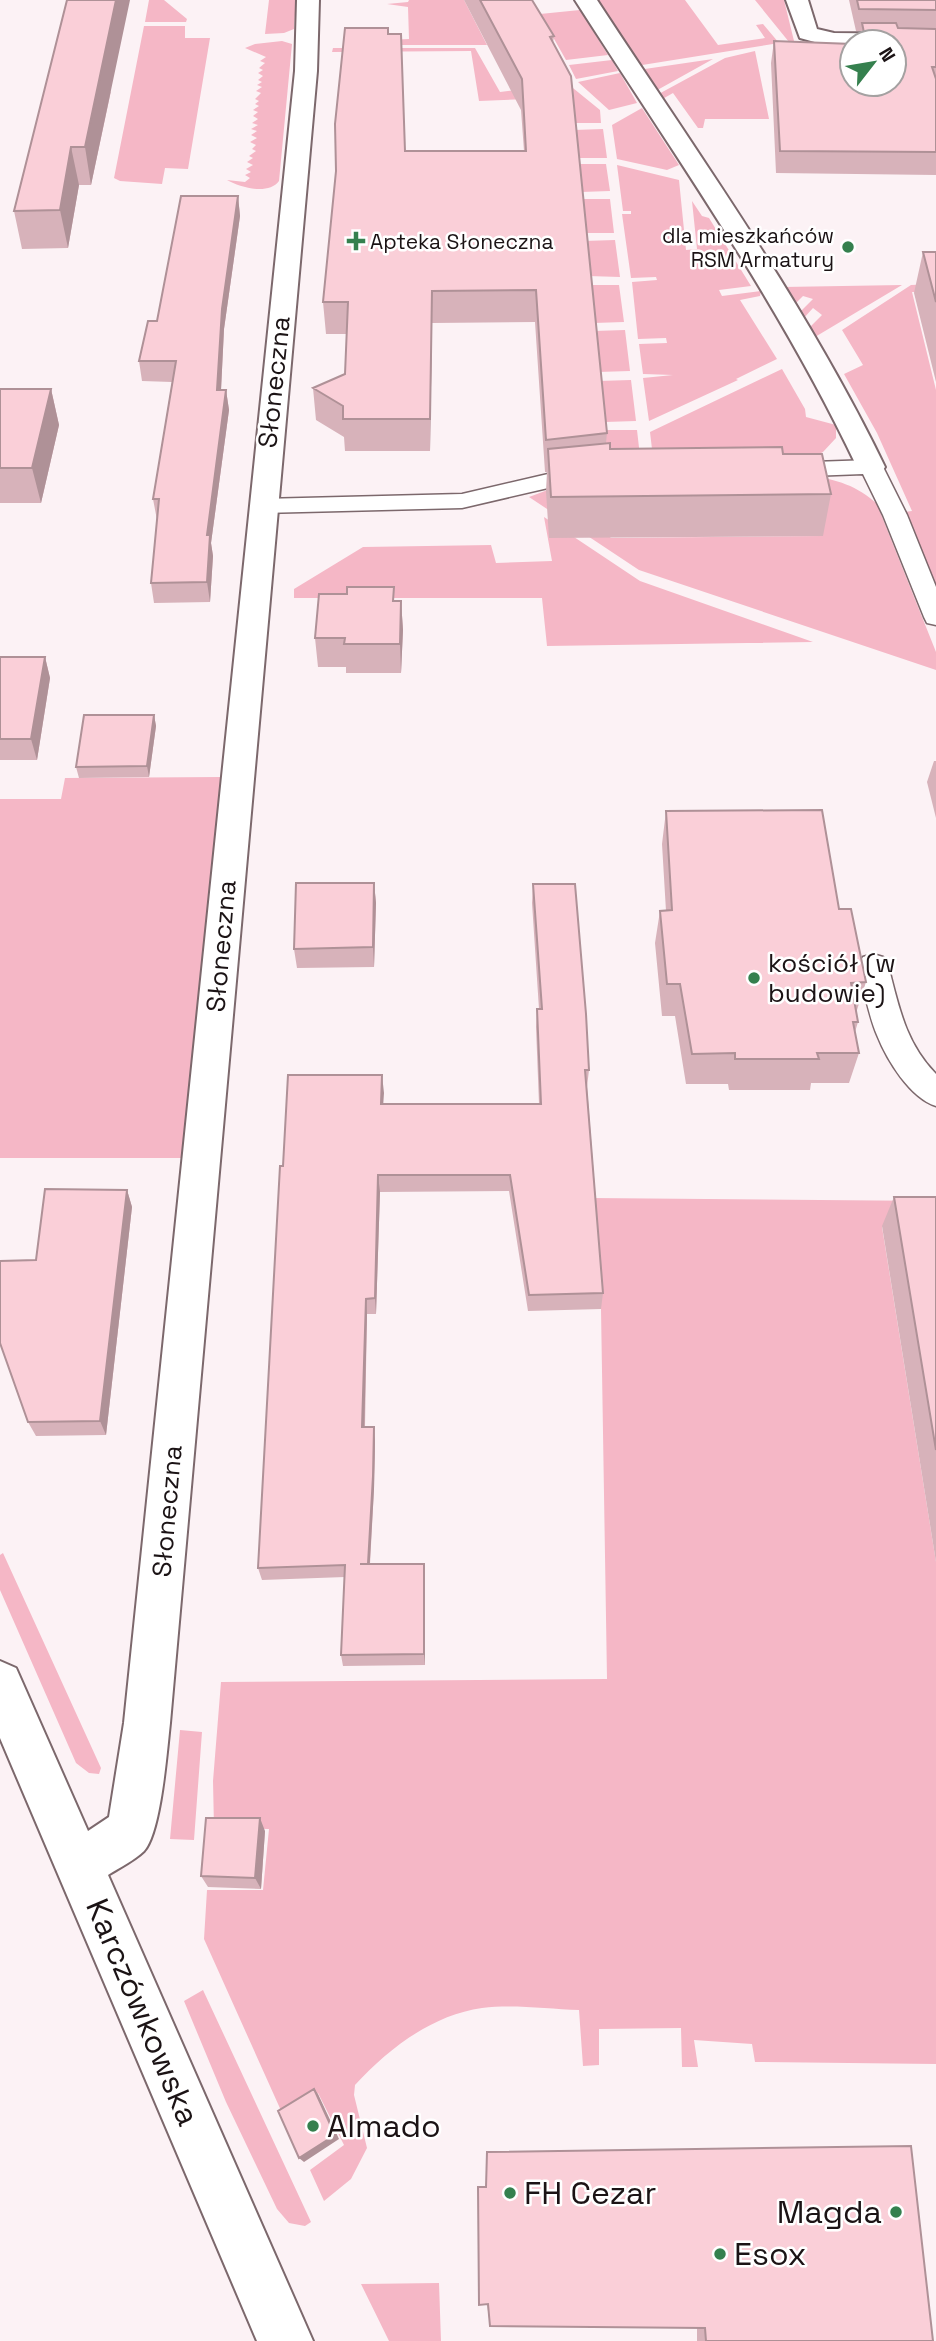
<svg xmlns="http://www.w3.org/2000/svg" width="936" height="2341" font-family="'Space Grotesk',sans-serif">
	<rect width="100%" height="100%" fill="#fcf2f5"/>
	<path fill="#f5b7c6" d="M149 0H164L187 19 186 22H145Z
		M246 0H296L294 29 284 33 265 34 269 0Z
		M409 0H464L487 45H385L387 40 409 39 408 7 387 4 408 2Z
		M594 0H685L718 45 765 38 756 25 763 24 779 43 636 66Z
		M755 0H784L794 41 789 42Z
		M580 10 608 55 566 60 540 14Z
		M144 26H185V38H210L188 169 165 168 162 184 120 181 114 178Z
		M282 41 292 44 279 181C269 195 241 188 227 180L245 182 250 178 245 175 251 172 246 169 253 165 247 162 253 158 249 156 256 151 252 149 256 145 250 142 257 138 251 135 257 131 251 129 258 125 252 123 258 119 253 116 258 112 253 110 259 106 255 104 259 101 255 99 261 93 256 91 262 87 257 85 262 82 258 80 263 76 258 73 263 70 259 68 265 63 260 61 266 57 245 48 255 44Z
		M333 48H475L500 92 568 84 600 110 601 123H572L526 99 479 101 471 51 332 52Z
		M755 51 769 119H705L703 128H698L673 93 659 101 655 96 725 58Z
		M713 59 652 93 638 70Z
		M612 60 618 71 576 79 569 65Z
		M620 73 637 103 609 110 578 82Z
		M642 108 679 165 667 170 617 159 612 125Z
		M603 129 607 158H579L574 130Z
		M577 164H606L610 191 581 192Z
		M617 165 679 180 686 250 697 249 692 201 702 216 709 218 751 286 719 290 722 296 761 291 760 296 740 300 777 359 736 379 738 380 649 421 643 378 673 375 643 374 639 344 667 343 666 338 638 339 632 282 657 280 656 277 631 278 622 214H631V211H623Z
		M581 199H610L614 233H584Z
		M615 240 620 277 588 276 584 241Z
		M936 284V292H912L936 390V592L904 512 912 511 877 433 844 374 863 365 842 330 911 285Z
		M589 285H619L624 322 594 323Z
		M902 285 815 337 809 328 822 315 813 308 803 319 799 313 813 299 803 296 795 304 783 287Z
		M625 330 630 371 598 372 594 331Z
		M782 369 805 409 806 417 836 425V438L823 452 806 461 654 466 650 432Z
		M631 380 636 421 605 422 598 381Z
		M602 430H637L641 465 606 454Z
		M810 476C836 479 858 486 877 504L936 652V670L639 570 529 497 553 488 611 538 822 536Z
		M544 517 640 581 813 642 547 646 542 598H294V589L363 547 491 545 496 563 552 561Z
		M222 777 182 1158H0V799H61L65 778Z
		M591 1198 936 1201 882 1227 936 1562V2064L755 2062 752 2044 694 2040 698 2067H682L681 2028 599 2029V2065L583 2066 579 2010C548 2009 513 2004 482 2008 432 2015 388 2049 355 2085L354 2095 367 2148 351 2179 324 2201 310 2170 344 2145 318 2093 283 2115 204 1939 207 1890H263L269 1829 214 1828 213 1781 221 1682 607 1679 601 1309Z
		M3 1553 101 1768 99 1774 89 1773 76 1763 0 1590V1555Z
		M180 1730 202 1732 194 1840 170 1839Z
		M203 1990 311 2222 305 2226 289 2223 277 2209 226 2102 184 2001Z
		M439 2283 441 2341H389L361 2284Z"/>
	<g fill="none" stroke-linecap="round" stroke-linejoin="round">
		<defs>
			<path id="lane" d="M871 460 879 462 883 467 907 515 936 587V625L927 623 924 617 883 515 863 474 784 477 776 475 772 470 776 465 784 463Z
				M589 469 597 471 601 476 597 481 548 488 462 508 262 513 254 511 250 506 254 501 262 499 462 494 548 474Z
				M873 954 883 957 888 965C899 1007 905 1042 936 1074V1106C910 1098 887 1060 877 1035 868 1014 864 988 858 965L863 957Z"/>
			<path id="street" d="M297 0H319L317 71 170 1723C167 1750 161 1832 144 1851 135 1860 119 1868 108 1875L313 2341H257L0 1738V1661L16 1668 88 1831 109 1817 124 1723 295 71Z
				M575 0H597C697 153 805 302 885 467L881 473 871 476 861 473 857 467C779 302 673 153 575 0Z
				M786 0H808L817 29 834 33 936 34V48L894 47V42H852V47H833L800 38Z"/>
		</defs>
		<use href="#lane" stroke="#7c686c" stroke-width="3"/>
		<use href="#street" stroke="#7c686c" stroke-width="4"/>
		<use href="#lane" fill="#fff" fill-rule="evenodd"/>
		<use href="#street" fill="#fff" fill-rule="evenodd"/>
	</g>
	<path fill="#d7b2ba" d="M464 0H532L554 36 553 43 607 433 606 443 610 449 783 454 831 494 823 536 549 538 546 491 547 472H545L535 322 432 323 430 451H345L344 437 316 420 313 388 345 374 347 334H326L323 302 388 34 405 151H524L521 110Z
		M849 0H936V175L776 173 771 63 774 41 852 84 894 42H859L861 31H856Z
		M111 91 91 185H79L68 248 22 249 14 211Z
		M238 196 240 216 224 329 221 390H226L229 410 211 543 213 556 210 602 154 603 151 583 157 520 153 499 172 382 142 381 139 361 157 321Z
		M923 252H936V382L914 293Z
		M0 389H51L59 425 41 503H0Z
		M394 587V601H401L403 630 401 673H346V667H318L315 638 347 594Z
		M0 657H45L50 678 37 760H0Z
		M154 715 156 726 149 777 79 778 76 767Z
		M934 761H936V818L927 782Z
		M666 811 839 909 866 982 856 1013 858 1022 855 1032 859 1053 849 1083H811L810 1090H729L728 1084H686L675 1016H662L655 943 660 911H666L662 844Z
		M374 883 376 903 374 967 297 968 294 949Z
		M533 884 589 1070 587 1087 603 1293 601 1309 528 1311 509 1191 380 1192 376 1314H367L365 1427H374L375 1441 374 1489 370 1564 425 1577V1665L343 1666 341 1655 345 1577 262 1580 258 1568 283 1166 382 1075 383 1104H539L536 1027 537 1009H539L532 903Z
		M127 1190 132 1207 106 1435 36 1436 28 1422 36 1260Z
		M894 1197H936V1562L882 1226Z
		M265 1831 261 1889 208 1887 201 1876Z
		M487 2152 933 2341H697V2328L490 2326 487 2304 486 2187Z"/>
	<path fill="#af9197" d="M116 0H130L91 185 85 147Z
		M71 147 79 185 68 248 60 210Z
		M238 196 240 216 224 329 220 410 217 390 222 309Z
		M432 291V323L430 451V419Z
		M51 389 59 425 41 503 32 468Z
		M226 390 229 410 211 543 213 556 210 602 207 582V535Z
		M401 601 403 630 401 673 400 644Z
		M45 657 50 678 37 760 31 739Z
		M154 715 156 726 149 777 147 766Z
		M374 883 376 903 374 967 373 947Z
		M382 1075 384 1093 382 1122 381 1104Z
		M378 1175 380 1192 376 1314 375 1298Z
		M127 1190 132 1207 106 1435 100 1421Z
		M366 1299 367 1314 364 1441 362 1427Z
		M374 1427 375 1441 374 1489 369 1576 368 1564Z
		M424 1564 425 1577V1665L424 1654Z
		M260 1818 265 1831 261 1889 255 1878Z
		M314 2089 318 2094 339 2139 304 2162 299 2158Z"/>
	<path fill="#facfd8" stroke="#af9197" stroke-width="2" d="M67 0H116L85 147H71L60 210 14 211Z
		M480 0H532L554 36 550 37 571 76 607 433 546 440 536 290 432 291 430 419H343V406L313 388 345 374 348 302H323L336 171 335 124 345 28H388V34H401L405 151H526L522 79Z
		M857 0H936V10L859 9Z
		M862 23H896L898 28 936 29V67H932L936 79V152L780 151 774 41 852 44V84H894V42H866Z
		M181 196H238L222 309 217 390H226L207 535H210L207 582 151 583 159 499H153L176 361H139L148 321H157Z
		M923 252H936V302Z
		M0 389H51L32 468H0Z
		M610 443V449L782 447 783 454H822L831 494 551 497 548 449Z
		M347 587H394L393 601H401L400 644H344L345 638H315L319 594H347Z
		M0 657H45L31 739H0Z
		M84 715H154L147 766 76 767Z
		M822 810 839 909H851L866 982 851 983 858 1022H853L859 1053H817L819 1059H735V1053L692 1054 680 984H667L660 911 672 910 666 811Z
		M296 883H374L373 947 294 949Z
		M533 884H575L586 1014 589 1070H585L603 1293 529 1295 510 1175H378L375 1298 366 1299 362 1427H374L373 1476 368 1564H360H424V1654L341 1655 345 1565 258 1568 280 1166H283L288 1075H382L381 1104H541L537 1009H542Z
		M45 1189 127 1190 100 1421 28 1422 0 1343V1261L36 1260Z
		M894 1197H936V1450Z
		M206 1818H260L255 1878 201 1876Z
		M314 2089 335 2135 299 2158 278 2111Z
		M911 2146 933 2341H706L705 2328 490 2326 488 2304 479 2305 478 2187H486L487 2152Z"/>
	<g fill="#35804e" stroke="#fff" stroke-width="2.5">
		<path d="M352.5 230.5h7v7h7v7h-7v7h-7v-7h-7v-7h7z"/>
		<circle cx="848" cy="247" r="7"/>
		<circle cx="754" cy="978" r="7"/>
		<circle cx="313" cy="2126" r="7"/>
		<circle cx="510" cy="2193" r="7"/>
		<circle cx="896" cy="2212" r="7"/>
		<circle cx="720" cy="2254" r="7"/>
	</g>
	<g text-anchor="middle" dominant-baseline="central" stroke-width="5" stroke-linejoin="round" paint-order="stroke">
		<g font-size="21" fill="#1b1315" stroke="#fff" text-anchor="end">
			<text x="834" y="235">dla mieszkańców<tspan x="834" dy="24">RSM Armatury</tspan></text>
			<text x="370" y="241" text-anchor="start">Apteka Słoneczna</text>
		</g>
		<g font-size="26" fill="#1b1315" stroke="#fff">
			<text transform="translate(274 382) rotate(-84)">Słoneczna</text>
			<text transform="translate(221 946) rotate(-85)">Słoneczna</text>
			<text transform="translate(167 1511) rotate(-85)">Słoneczna</text>
		</g>
		<g font-size="26" fill="#1b1315" stroke="#fff" text-anchor="start">
			<text x="768" y="963">kościół (w<tspan x="768" dy="30">budowie)</tspan></text>
		</g>
		<g font-size="32" fill="#1b1315" stroke="#fff">
			<text transform="translate(143 2012) rotate(67)">Karczówkowska</text>
		</g>
		<g font-size="32" fill="#1b1315" stroke="#fff" text-anchor="start">
			<text x="327" y="2126">Almado</text>
			<text x="524" y="2193">FH Cezar</text>
			<text x="882" y="2212" text-anchor="end">Magda</text>
			<text x="734" y="2254">Esox</text>
		</g>
	</g>
	<g transform="translate(873 63) rotate(59)"><circle r="33" fill="#ffffff" stroke="#a4a1a1" stroke-width="2"/>
	<path d="M0-5L12 26L0 18L-12 26Z" fill="#35804e"/>
	<text y="-10" font-size="19" font-weight="bold" text-anchor="middle" fill="#1b1315">N</text>
	</g>
</svg>
